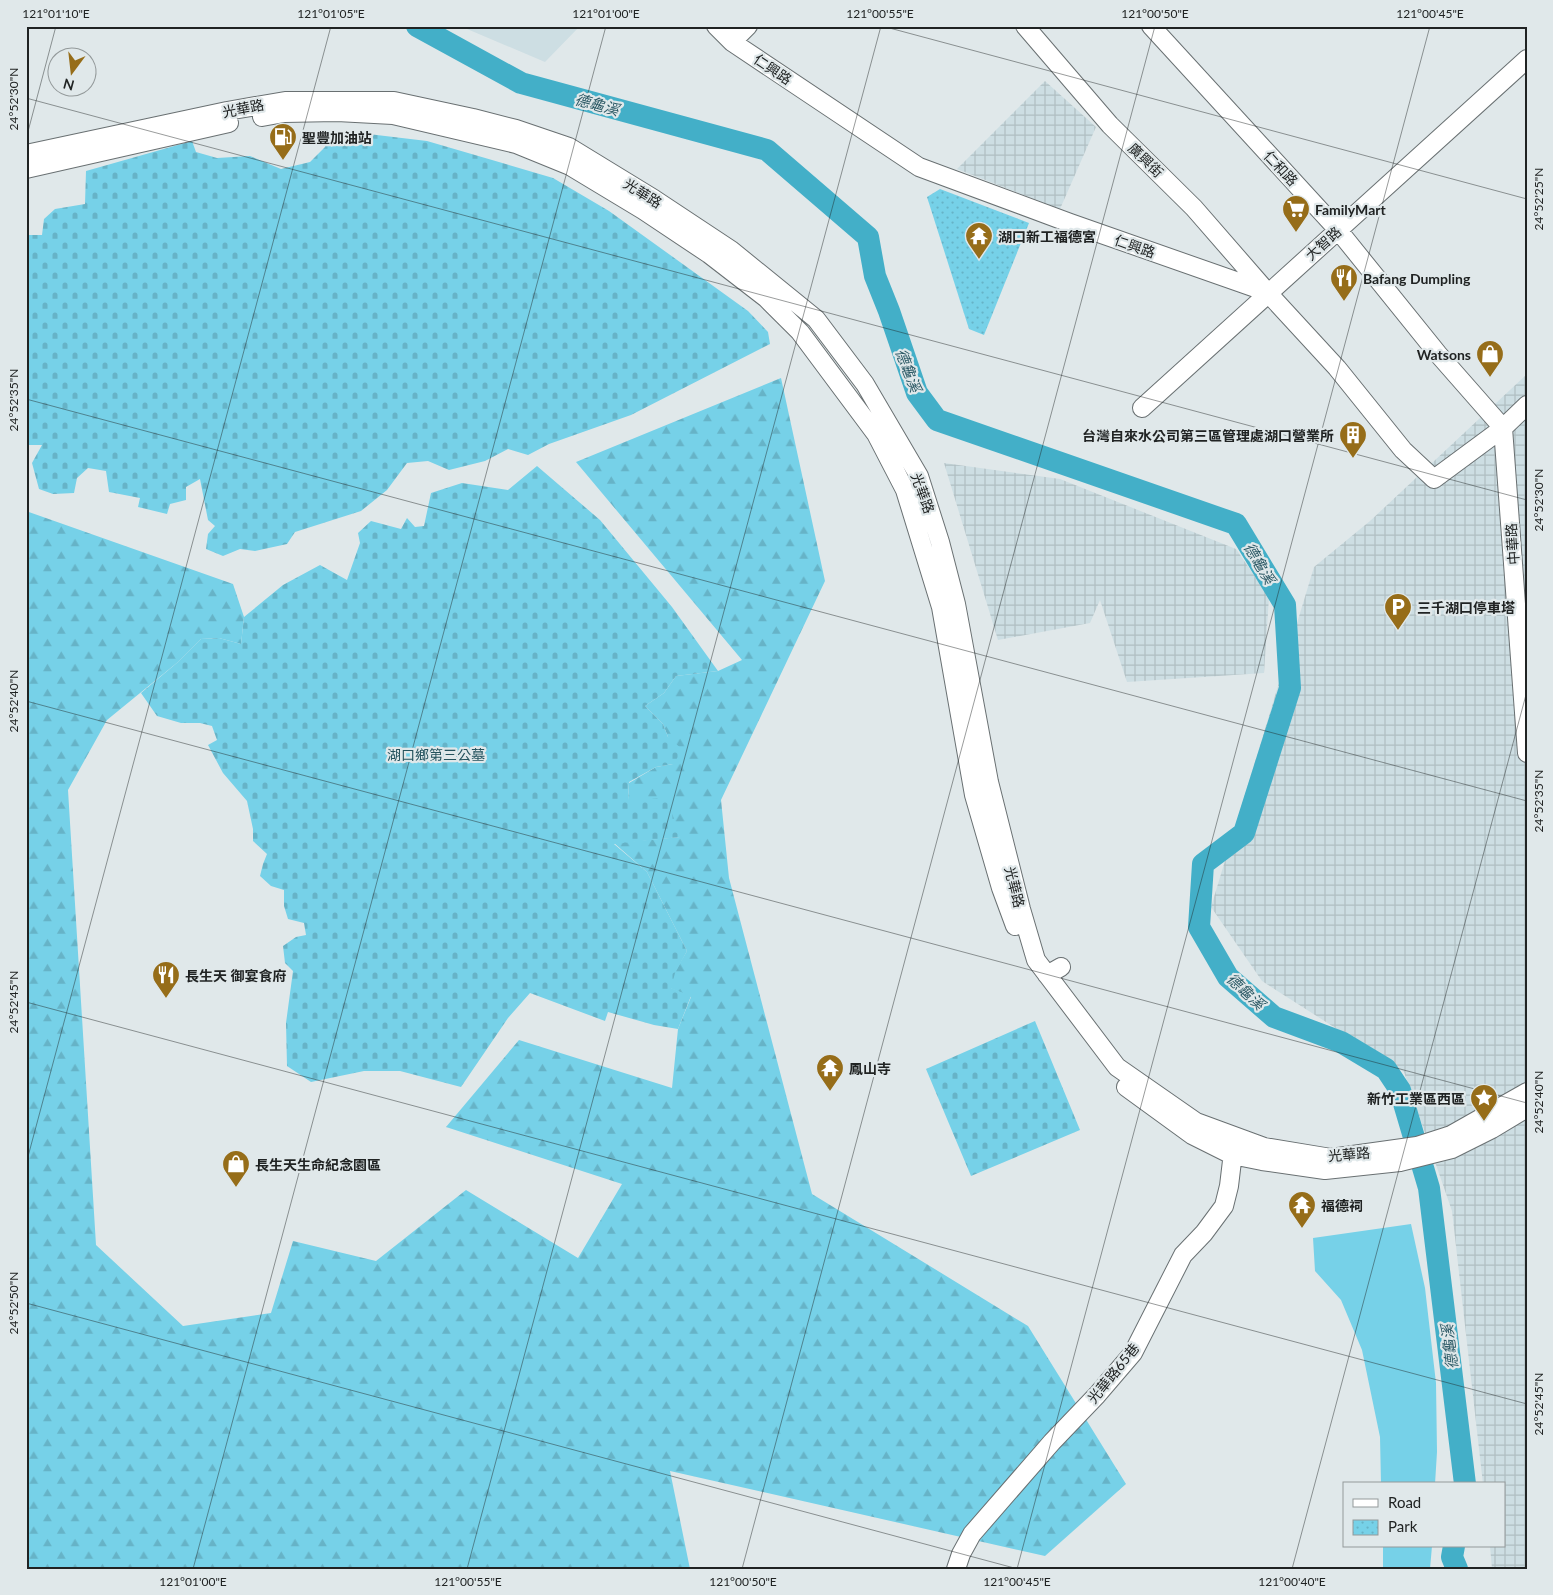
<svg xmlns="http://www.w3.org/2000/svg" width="1553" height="1595" font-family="Lato,'Noto Sans TC',sans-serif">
	<defs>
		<pattern id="industrial-grid" width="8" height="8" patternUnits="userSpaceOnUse" patternTransform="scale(1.25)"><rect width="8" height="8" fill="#cddee3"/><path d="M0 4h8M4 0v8" fill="none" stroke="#b0bec2"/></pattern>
		<pattern id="forest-firs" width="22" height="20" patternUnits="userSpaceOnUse" patternTransform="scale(1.25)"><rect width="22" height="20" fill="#76d1e8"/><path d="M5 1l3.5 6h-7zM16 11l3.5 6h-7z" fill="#66b3c7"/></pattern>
		<pattern id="cemetery-stones" width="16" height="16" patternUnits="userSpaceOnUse" patternTransform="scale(1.25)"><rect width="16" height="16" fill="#76d1e8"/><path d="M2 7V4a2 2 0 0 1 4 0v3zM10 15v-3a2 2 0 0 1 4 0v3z" fill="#66b3c7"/></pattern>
		<pattern id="park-dots" width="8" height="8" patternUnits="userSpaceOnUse" patternTransform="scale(1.25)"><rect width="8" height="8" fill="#76d1e8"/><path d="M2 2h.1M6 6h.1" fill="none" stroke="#66b3c7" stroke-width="1.8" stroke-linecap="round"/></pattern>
	</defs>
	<rect width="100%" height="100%" fill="#e0e8ea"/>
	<path fill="#cddee3" d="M460 26H580L545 62Z"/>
	<path fill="url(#industrial-grid)" d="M1045 81 1096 127 1060 209 957 169Z
		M1527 374V1566L1522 1569H1492L1490 1546H1504V1484H1483L1452 1211 1404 1072 1262 981 1211 907 1314 567 1370 521Z
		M944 463 1060 479 1236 549 1269 597 1264 673 1127 682 1100 600 1090 623 998 640Z"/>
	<path fill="#76d1e8" d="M1411 1224 1425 1288 1436 1383 1437 1452 1435 1484H1381L1380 1437 1362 1350 1341 1300 1315 1271 1313 1238Z
		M1383 1546H1432L1430 1569H1383Z"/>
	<path fill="url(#forest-firs)" d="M781 378 825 581 721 800 729 878 812 1194 1028 1326 1126 1484 1045 1556 670 1471 690 1569H26V511L233 584 244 617 241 644 219 638 201 639 178 662 107 720 68 790 96 1245 183 1326 271 1313 293 1241 376 1261 466 1190 578 1258 622 1184 446 1127 519 1040 672 1088 678 1029 691 997 670 988 674 973 687 951 647 872 614 843 680 837 628 800 629 783 656 767 673 764 668 737 663 724 645 706 664 693 676 676 718 671 742 660 576 462Z"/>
	<path fill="url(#cemetery-stones)" d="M329 131 360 133 427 141 553 178 609 211 748 311 768 332 770 344 631 415 549 444 528 455 508 449 485 461 449 470 428 461 407 463 387 490 361 511 295 532 287 544 255 551 240 549 223 556 206 549 208 534 215 526 208 520 200 479 186 487V500L170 504 167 514 138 507 140 498 109 492 106 471 88 468 77 478 74 493 53 494 39 489 32 463 42 445H26V235H42L44 219 55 209 85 204 86 171 192 141 196 152 217 158 250 156 281 169 310 162 325 147Z
		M537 466 600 520 672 607 718 671 676 676 664 693 645 706 663 724 668 737 683 750 673 764 656 767 629 782 628 800 667 798 680 837 614 844 647 872 687 951 675 973 671 988 691 996 678 1029 654 1025 608 1012 605 1021 530 993 508 1018 461 1087 400 1071H364L311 1082 287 1066 286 1023 293 971 285 963 283 946 296 937 306 935 304 923 288 919 284 906V890L271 886 260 876 263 864 267 854 253 841V829L247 801 223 773 208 745 217 740 212 726 200 723H181L157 716 141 693 178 662 201 639 219 638 241 644 244 617 283 585 320 565 347 580 360 543 358 533 371 521 401 529 407 518 415 527 424 526 431 493 462 483 508 490Z
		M1035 1021 1080 1130 971 1176 926 1069Z"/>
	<path fill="url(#park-dots)" d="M940 189 1029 223 984 335 969 329 927 197Z"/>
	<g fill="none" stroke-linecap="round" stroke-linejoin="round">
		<path stroke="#43afc8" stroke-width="22" d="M417 26 521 83 767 150 868 237 875 276 889 311 917 393 937 420 1236 524 1285 605 1290 688 1244 833 1203 864 1199 927 1228 977 1274 1017 1341 1042 1386 1069 1400 1090 1429 1188 1465 1484
			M1454 1546 1452 1557 1457 1569"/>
		<defs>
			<path id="minor" d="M716 26 732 42 919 167 1070 223 1267 292
				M1025 26 1110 125 1194 208 1268 293 1337 368 1403 450 1434 479 1503 428 1527 405
				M1151 26 1338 230 1438 354 1503 428
				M732 42 748 26
				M262 117 284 113 337 112 393 115 516 144 570 166 643 210 709 254 766 298 800 332 876 434 905 490 941 607 974 795 1001 888 1015 926
				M26 154 227 111 285 101H394L473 118 516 129 569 147 654 199 731 250 816 319 865 384 919 476 940 542 956 604 989 782 1021 909 1036 960 1117 1067 1196 1122 1264 1147 1331 1158 1417 1146 1451 1135 1527 1092
				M26 169 229 123
				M1142 408 1527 59
				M1503 428 1527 753
				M1047 975 1061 967
				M1126 1087 1192 1135 1232 1155 1262 1161 1325 1170 1400 1162 1452 1149 1492 1129 1527 1108
				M956 1569 961 1554 972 1534 1052 1442 1097 1395 1133 1353 1183 1255 1204 1233 1224 1206 1229 1186 1234 1144"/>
		</defs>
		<use href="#minor" stroke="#697072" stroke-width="20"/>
		<use href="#minor" stroke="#fff" stroke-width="18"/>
	</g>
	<path fill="none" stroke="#202323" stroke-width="1" stroke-opacity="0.45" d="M882 26 1527 199M26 98 1527 500M26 139 56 26M26 399 1527 801M26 701 1527 1103M26 1002 1527 1404M26 1164 331 26M26 1303 1018 1569M193 1569 606 26M467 1569 881 26M742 1569 1155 26M1017 1569 1430 26M1292 1569 1527 691"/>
	<defs>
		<symbol id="fuel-pin" viewBox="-11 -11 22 30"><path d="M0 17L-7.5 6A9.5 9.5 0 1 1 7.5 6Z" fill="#966d19" stroke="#e0e8ea"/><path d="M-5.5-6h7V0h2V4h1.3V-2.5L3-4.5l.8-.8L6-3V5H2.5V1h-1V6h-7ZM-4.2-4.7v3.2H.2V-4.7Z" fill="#fff"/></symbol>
		<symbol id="supermarket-pin" viewBox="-11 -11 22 30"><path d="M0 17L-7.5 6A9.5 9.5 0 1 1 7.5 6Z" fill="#966d19" stroke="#e0e8ea"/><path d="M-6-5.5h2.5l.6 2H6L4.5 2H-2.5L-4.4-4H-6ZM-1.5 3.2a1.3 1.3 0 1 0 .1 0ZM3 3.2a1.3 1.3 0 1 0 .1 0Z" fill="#fff"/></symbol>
		<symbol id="temple-pin" viewBox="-11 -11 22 30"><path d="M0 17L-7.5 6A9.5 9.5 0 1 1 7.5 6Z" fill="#966d19" stroke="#e0e8ea"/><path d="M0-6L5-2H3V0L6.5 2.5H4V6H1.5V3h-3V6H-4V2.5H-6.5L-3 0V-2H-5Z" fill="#fff"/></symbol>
		<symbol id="restaurant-pin" viewBox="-11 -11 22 30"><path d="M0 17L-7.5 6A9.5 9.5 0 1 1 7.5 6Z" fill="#966d19" stroke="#e0e8ea"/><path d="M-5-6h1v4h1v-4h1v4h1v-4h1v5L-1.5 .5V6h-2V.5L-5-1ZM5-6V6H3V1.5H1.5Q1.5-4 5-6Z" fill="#fff"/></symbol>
		<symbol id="shop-pin" viewBox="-11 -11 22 30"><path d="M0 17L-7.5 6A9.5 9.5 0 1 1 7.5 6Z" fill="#966d19" stroke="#e0e8ea"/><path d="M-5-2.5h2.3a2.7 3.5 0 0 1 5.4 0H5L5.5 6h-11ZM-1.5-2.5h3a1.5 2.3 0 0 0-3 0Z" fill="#fff"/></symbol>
		<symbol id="building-pin" viewBox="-11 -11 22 30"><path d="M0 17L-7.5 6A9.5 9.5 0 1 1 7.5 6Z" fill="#966d19" stroke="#e0e8ea"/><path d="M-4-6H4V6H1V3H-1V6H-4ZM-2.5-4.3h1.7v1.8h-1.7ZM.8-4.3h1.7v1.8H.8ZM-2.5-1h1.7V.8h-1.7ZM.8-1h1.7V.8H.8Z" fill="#fff"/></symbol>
		<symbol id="parking-pin" viewBox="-11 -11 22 30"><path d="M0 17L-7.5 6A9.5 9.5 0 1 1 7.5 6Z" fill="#966d19" stroke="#e0e8ea"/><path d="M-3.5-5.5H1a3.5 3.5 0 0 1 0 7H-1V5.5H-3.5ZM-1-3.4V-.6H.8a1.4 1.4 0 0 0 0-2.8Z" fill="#fff"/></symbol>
		<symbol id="sight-pin" viewBox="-11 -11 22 30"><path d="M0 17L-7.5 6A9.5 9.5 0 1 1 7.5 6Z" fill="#966d19" stroke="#e0e8ea"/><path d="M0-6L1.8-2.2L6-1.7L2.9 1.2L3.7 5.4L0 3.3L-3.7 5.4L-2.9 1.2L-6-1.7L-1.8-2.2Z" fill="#fff"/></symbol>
	</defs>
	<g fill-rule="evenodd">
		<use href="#fuel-pin" x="267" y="121" width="32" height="43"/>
		<use href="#supermarket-pin" x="1280" y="193" width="32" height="43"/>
		<use href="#temple-pin" x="963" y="220" width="32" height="43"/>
		<use href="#restaurant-pin" x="1328" y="262" width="32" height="43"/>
		<use href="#shop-pin" x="1474" y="338" width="32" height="43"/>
		<use href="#building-pin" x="1337" y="419" width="32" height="43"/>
		<use href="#parking-pin" x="1382" y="591" width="32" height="43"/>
		<use href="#restaurant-pin" x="150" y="959" width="32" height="43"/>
		<use href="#temple-pin" x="814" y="1052" width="32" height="43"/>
		<use href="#sight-pin" x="1468" y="1082" width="32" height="43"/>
		<use href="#shop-pin" x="220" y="1148" width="32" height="43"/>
		<use href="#temple-pin" x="1286" y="1189" width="32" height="43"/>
	</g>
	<g text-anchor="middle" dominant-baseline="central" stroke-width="4.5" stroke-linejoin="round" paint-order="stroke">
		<g font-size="14" fill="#202323" stroke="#e0e8ea">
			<text transform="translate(773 69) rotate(34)">仁興路</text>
			<text transform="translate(243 108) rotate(-11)">光華路</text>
			<text transform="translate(1146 160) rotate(44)">廣興街</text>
			<text transform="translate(1281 168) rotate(47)">仁和路</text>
			<text transform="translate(643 193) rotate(32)">光華路</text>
			<text transform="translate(1323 243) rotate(-42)">大智路</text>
			<text transform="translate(1135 246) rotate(19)">仁興路</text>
			<text transform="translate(923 493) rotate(70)">光華路</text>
			<text transform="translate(1512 544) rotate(-94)">中華路</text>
			<text transform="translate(1015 887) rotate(76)">光華路</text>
			<text transform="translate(1349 1154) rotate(-5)">光華路</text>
			<text transform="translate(1113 1373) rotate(-51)">光華路65巷</text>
		</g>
		<g font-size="14" font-weight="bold" fill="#202323" stroke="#e0e8ea" text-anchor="start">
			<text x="302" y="137">聖豐加油站</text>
			<text x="1315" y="209">FamilyMart</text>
			<text x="998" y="236">湖口新工福德宮</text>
			<text x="1363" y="278">Bafang Dumpling</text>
			<text x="1471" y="354" text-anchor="end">Watsons</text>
			<text x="1334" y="435" text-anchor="end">台灣自來水公司第三區管理處湖口營業所</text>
			<text x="1417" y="607">三千湖口停車塔</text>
			<text x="185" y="975">長生天 御宴食府</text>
			<text x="849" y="1068">鳳山寺</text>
			<text x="1465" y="1098" text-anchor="end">新竹工業區西區</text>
			<text x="255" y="1164">長生天生命紀念園區</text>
			<text x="1321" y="1205">福德祠</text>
		</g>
		<g font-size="14" fill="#24525d" stroke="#e0e8ea">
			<text x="436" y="754">湖口鄉第三公墓</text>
		</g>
		<g font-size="15" font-style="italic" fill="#2c5965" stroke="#e0e8ea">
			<text transform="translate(597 104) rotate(15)">德龜溪</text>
			<text transform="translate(909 370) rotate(69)">德龜溪</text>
			<text transform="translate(1260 563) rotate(59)">德龜溪</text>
			<text transform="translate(1246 991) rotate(43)">德龜溪</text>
			<text transform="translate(1449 1347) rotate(-97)">德龜溪</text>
		</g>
	</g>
	<rect width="1553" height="1595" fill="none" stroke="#e0e8ea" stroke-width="55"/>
	<rect x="1343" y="1482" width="162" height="65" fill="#e0e8ea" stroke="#93999a"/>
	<rect x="1353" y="1499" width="25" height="8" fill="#ffffff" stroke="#93999a"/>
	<text x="1388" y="1508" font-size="15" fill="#202323">Road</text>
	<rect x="1353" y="1520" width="25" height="15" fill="url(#park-dots)" stroke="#93999a"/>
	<text x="1388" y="1532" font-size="15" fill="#202323">Park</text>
	<g transform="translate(72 72) rotate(195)"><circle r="24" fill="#e0e8ea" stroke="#93999a"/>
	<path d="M0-4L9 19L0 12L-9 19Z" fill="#966d19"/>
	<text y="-8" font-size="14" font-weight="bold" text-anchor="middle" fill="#202323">N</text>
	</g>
	<rect x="28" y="28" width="1498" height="1540" fill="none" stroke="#202323" stroke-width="2"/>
	<g font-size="12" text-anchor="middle" fill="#202323">
		<text x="56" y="18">121°01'10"E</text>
		<text x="331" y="18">121°01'05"E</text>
		<text x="606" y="18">121°01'00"E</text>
		<text x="880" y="18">121°00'55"E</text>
		<text x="1155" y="18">121°00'50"E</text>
		<text x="1430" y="18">121°00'45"E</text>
		<text transform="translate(14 99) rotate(-90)" y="4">24°52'30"N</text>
		<text transform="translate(1539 199) rotate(-90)" y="4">24°52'25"N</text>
		<text transform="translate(14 400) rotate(-90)" y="4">24°52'35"N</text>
		<text transform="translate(1539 500) rotate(-90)" y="4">24°52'30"N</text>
		<text transform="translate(14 701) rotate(-90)" y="4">24°52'40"N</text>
		<text transform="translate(1539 801) rotate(-90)" y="4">24°52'35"N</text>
		<text transform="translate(14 1002) rotate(-90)" y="4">24°52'45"N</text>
		<text transform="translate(1539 1102) rotate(-90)" y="4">24°52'40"N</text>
		<text transform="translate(14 1303) rotate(-90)" y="4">24°52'50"N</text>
		<text transform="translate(1539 1404) rotate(-90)" y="4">24°52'45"N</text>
		<text x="193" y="1586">121°01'00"E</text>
		<text x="468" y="1586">121°00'55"E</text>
		<text x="743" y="1586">121°00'50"E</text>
		<text x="1017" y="1586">121°00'45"E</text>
		<text x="1292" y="1586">121°00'40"E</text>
	</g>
</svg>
